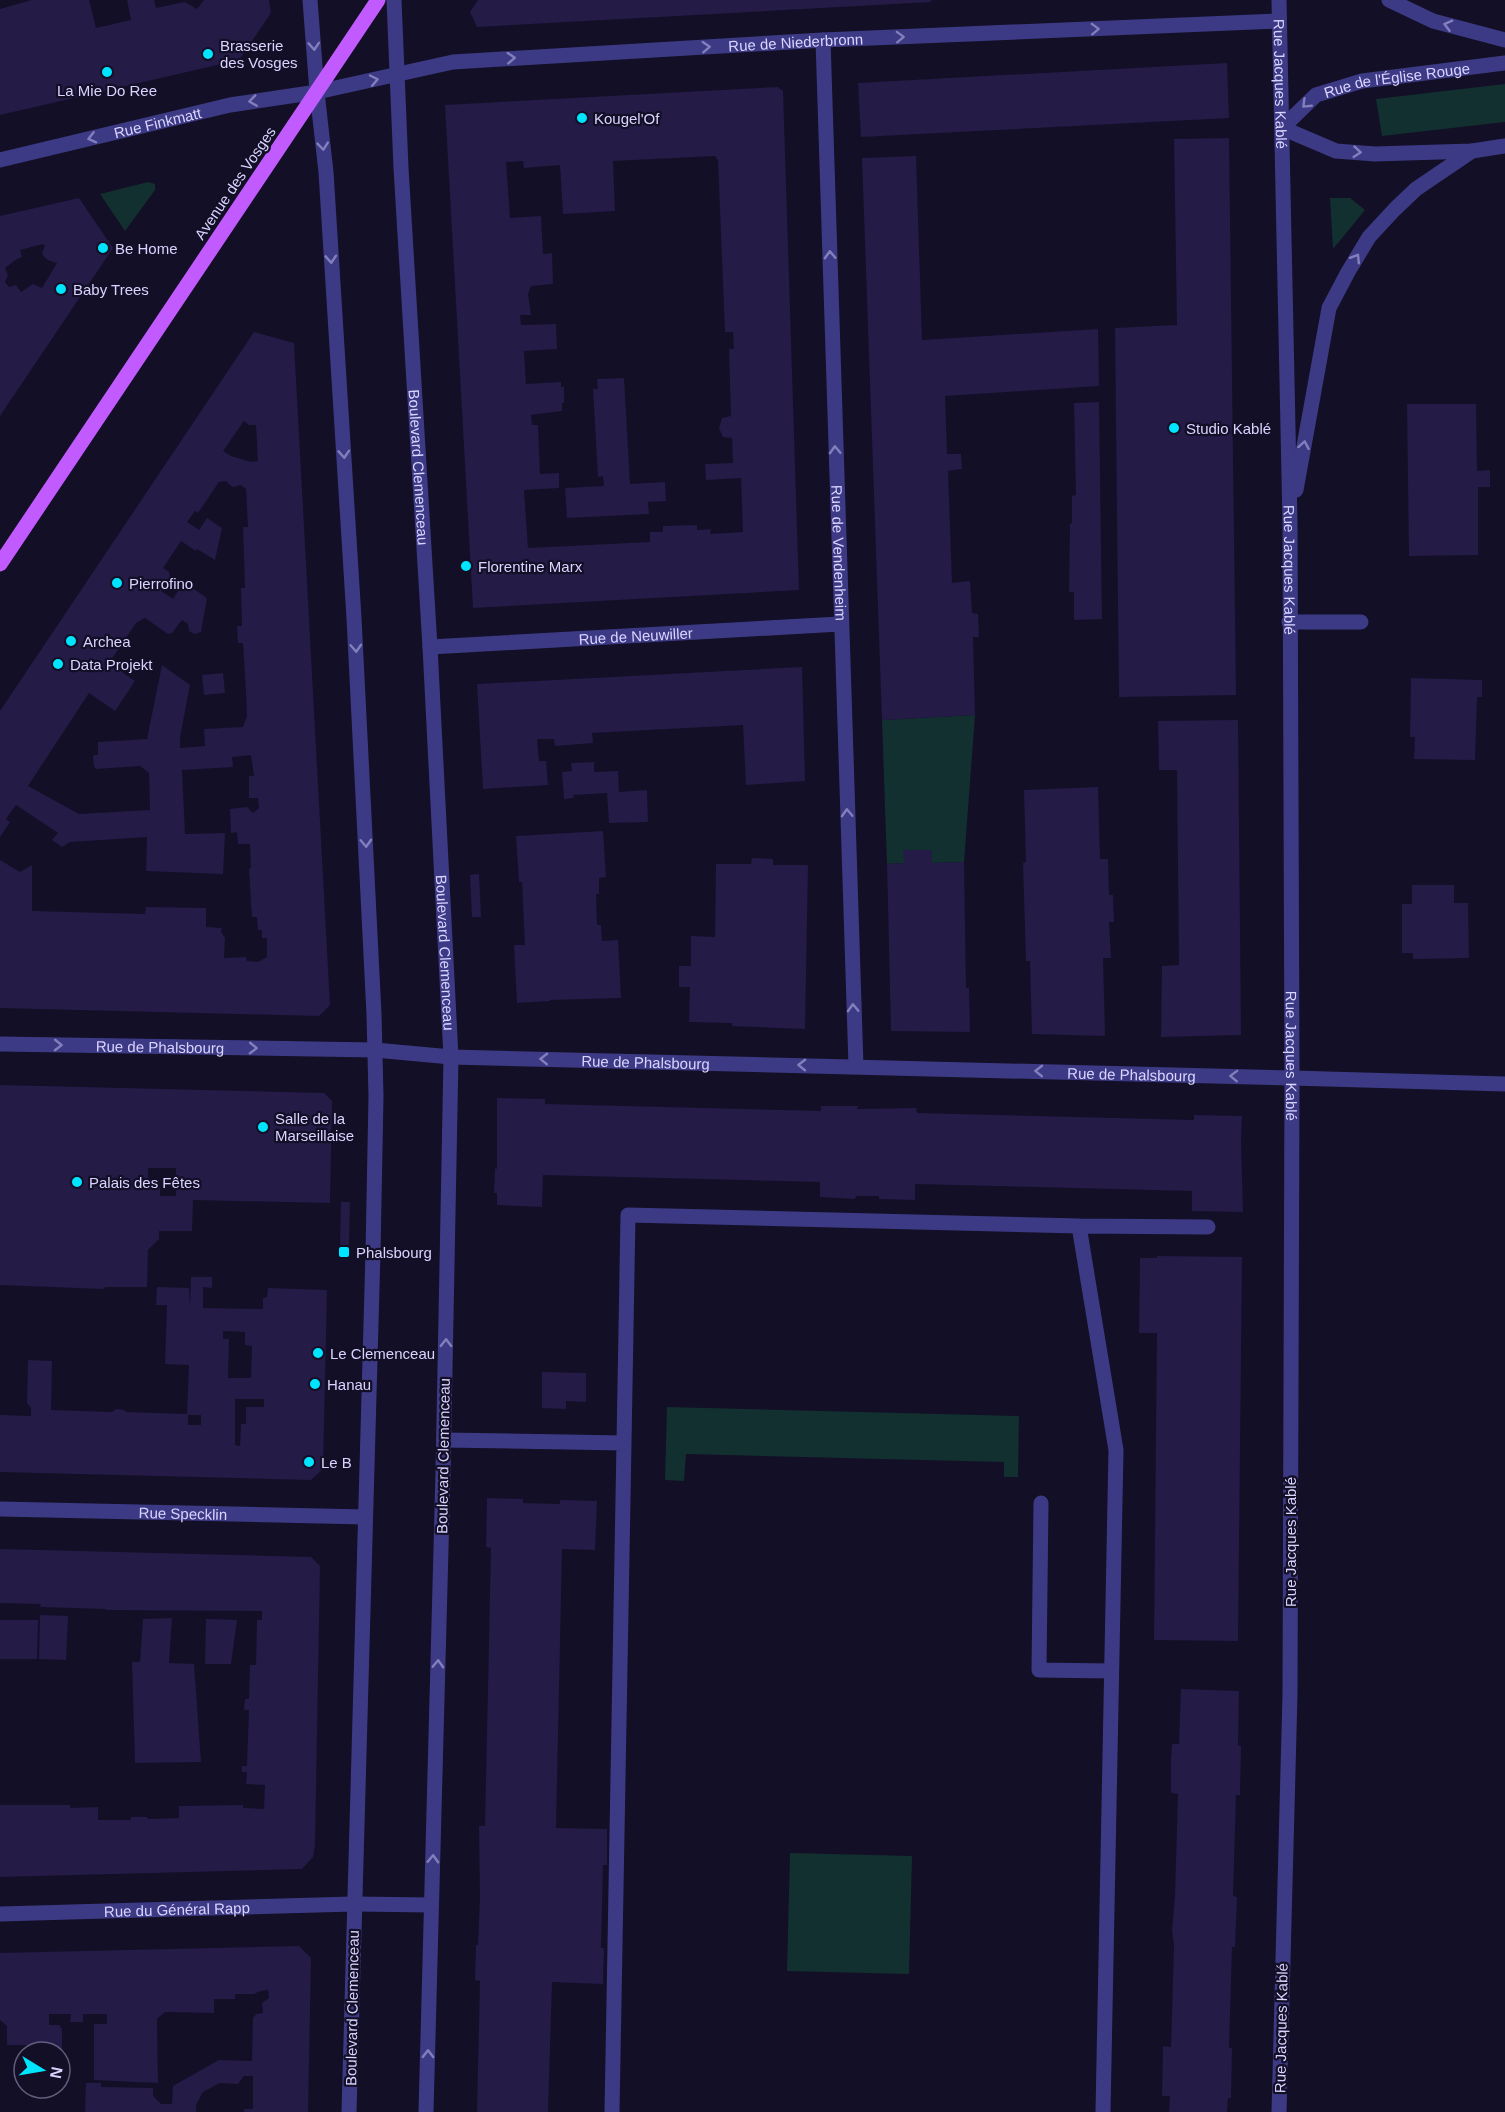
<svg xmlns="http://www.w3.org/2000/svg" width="1505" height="2112" font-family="Helvetica,sans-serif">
	<rect width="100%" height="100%" fill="#130f26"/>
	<path fill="#12302f" d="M1505 84V122L1382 136 1376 99Z
		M148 182 155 184V190L125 231 100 194Z
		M1330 198H1350L1365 210 1333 249Z
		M975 715 964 862 932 863 931 850H904V863L887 864 882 720Z
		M667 1407 1019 1416 1018 1477H1004V1462L686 1454 684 1481 665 1480Z
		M790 1853 912 1856 909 1974 787 1971Z"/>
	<path fill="#241b47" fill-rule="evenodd" d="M32 0H89L96 28 131 20 127 0H154L156 8 185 2 197 9 204 0H269L271 13 239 60 0 115V9Z
		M478 0H931V2L477 27 470 12Z
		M1227 63 1229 118 861 137 858 83Z
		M778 87 783 91 799 590 473 608 445 105ZM715 156 718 160 725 332H733L734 349H729L731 416 722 418 719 428 723 437 732 438 733 463 705 464 706 480 741 478 743 532 710 534 711 529 697 530V525L663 526V532H650V542L528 548 524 490 559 488V473L540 474 538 425H532L531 415 562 411V403H564V387H561V382L526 384 524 351 557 349 556 324 521 325 520 315H531L528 294 531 286 553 284 552 253 543 254 541 216 510 218 506 162 523 161 524 168 560 165 563 214 615 211 613 161Z
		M1229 138 1236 695 1119 697 1115 328 1177 325 1174 139Z
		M916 156 922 340 1098 329 1099 386 945 396 947 454H961L962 469 948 471 952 583 970 581 972 613 978 614 979 637H973L975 715 882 720 862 158Z
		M79 198 113 248 0 416V216ZM43 244 45 246 42 253 45 258 50 261 57 263 42 288 33 284 21 292 16 285 9 287 5 282 8 275 5 268 17 259 22 257 20 250Z
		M254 332 294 343 330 1005 319 1016 0 1008V860L20 872 32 865V911L145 914 146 907 206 908V927L222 928 221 932 225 938 224 958 246 957 247 961 258 962 267 957V938H262V930H258L257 917H252L249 869 251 868 250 844H238L237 832 231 833 230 809 247 807 253 813 259 808 258 798H249V776H254L251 755 232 757 233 767 182 770 185 834 225 833 223 874 146 871 147 837 70 842 62 847 52 840 58 833 16 805 6 819 10 822 0 837V711ZM244 421 249 425H256L258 461 251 462 231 456 223 451ZM226 481 231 486 234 487 241 485 246 489 248 527H243L245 588H241L242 626H237L238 643H243L246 692 247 716 243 727 204 729 205 746 180 748V737L190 685 162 665 147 739 98 742V755H94L93 758 94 766 96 769 140 766 149 773 150 810 79 814 28 786 89 693 115 711 135 681 109 663 136 623 145 618 168 634 172 633 182 620 188 624 189 631 195 634 201 632 207 598 188 585 181 586 173 599 161 591 170 578 169 572 163 568 181 541 196 551 197 549 215 560 222 528 207 518 199 530 187 522 195 511 198 513 219 482Z
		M624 378 630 484 665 482 666 501 648 502 649 514 567 518 565 488 604 486 603 476 598 477 593 389H598L597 379Z
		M1099 402 1102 619 1074 620V592H1069L1070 524 1072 523V496L1076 495 1074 403Z
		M1407 404H1476L1477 471 1490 470V487H1478V555L1409 556Z
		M802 667 805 781 746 785 743 725 592 733 593 743 555 746 554 739H537L539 761H546L548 785 483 789 477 684Z
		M223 673 225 693 204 695 202 675Z
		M1411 678 1482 680V697H1477L1475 760 1414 759 1415 737H1410Z
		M1238 720 1241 1035 1161 1037 1162 966 1179 965 1177 770H1159L1158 721Z
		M594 762V772L618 771 619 792 647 790 648 822 609 823 607 793 573 795 574 798 564 799 562 772 572 771 571 763Z
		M1098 787 1100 859H1108L1109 895H1113L1114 922H1109L1111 958H1103L1105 1036 1032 1034 1030 961H1026L1023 863 1026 862 1024 790Z
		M603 831 606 877 599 878V894H596L597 925H601L602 941 618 940 621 998 550 1000V1001L517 1003 514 945H525L522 882H519L516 836Z
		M903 850H932V863L964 862 966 988H969L970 1032 891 1031 887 864 904 863Z
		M752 858 773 859V865H808L805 1029 732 1026V1023L689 1022 690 987H679V966H691V936L715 937 716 864H751Z
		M479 874 481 917H472L470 875Z
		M1412 885H1454V903H1468L1469 958 1413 959V953H1402V904H1412Z
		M0 1085 324 1093 332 1101 330 1203 193 1200 192 1231H159V1239L148 1250 147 1287H105L104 1289 0 1285ZM148 1168H176V1196H160V1188L148 1177Z
		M497 1098 545 1099V1104L821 1111V1106H858L857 1109 916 1108 917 1113 1194 1120V1115L1242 1116 1241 1141 1243 1212 1192 1211V1191L915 1184V1200L879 1199V1196H856L855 1199 820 1197V1182L543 1175 542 1207 497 1205V1193H494L495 1168 497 1169Z
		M341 1202H350L349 1245H340Z
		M1157 1256 1242 1257 1238 1641 1154 1640 1157 1333H1139L1140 1258H1157Z
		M191 1277H212V1288L203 1287V1308L263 1309V1298L267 1297 268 1288 327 1290 323 1469 311 1480 0 1472V1415L31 1416V1408L27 1403 28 1360 52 1361 51 1410 112 1412 116 1409 124 1410 126 1412 187 1414 189 1365 165 1364 167 1305H156L157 1287 189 1288 190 1306ZM223 1331 245 1332V1345L252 1346 251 1378H228L229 1339H223ZM235 1399H264V1407H246V1424H241L240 1446 235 1445ZM188 1415H201V1425H188Z
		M542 1372 586 1373V1402L566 1401V1409L542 1408Z
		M487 1498 523 1499V1503L560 1504V1500L597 1501 595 1550 562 1549 556 1828 607 1829V1865H603L601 1948H604L603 1984 552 1982 548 2112H477L480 1981 475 1980 476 1945H478L480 1898 479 1826H485L491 1548 486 1547Z
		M0 1549 311 1557 320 1566 315 1845 313 1857 302 1869 0 1877V1805H70V1808L98 1807V1820H131V1817H147L148 1819 179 1818V1806L243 1805V1808L264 1809 265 1785 246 1784 247 1772H242V1766H247V1763L249 1710H244L245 1699H249L250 1665H256L257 1620H262V1611L106 1610V1609L40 1607 41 1604 0 1603Z
		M40 1615 68 1616 66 1660 39 1659Z
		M172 1618 169 1663 194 1664 201 1762 135 1763 132 1662H140L143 1619Z
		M206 1619 237 1620 231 1664H205Z
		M0 1620H38L37 1659H0Z
		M1181 1689 1239 1691 1238 1745 1241 1746 1240 1795H1236L1233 1896 1237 1897 1235 1947H1232L1229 2048H1232L1231 2098H1228L1227 2112H1169L1170 2096H1162L1163 2046 1171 2047 1174 1945 1172 1931 1175 1895 1178 1794 1171 1793V1757L1172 1744H1179Z
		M299 1946 311 1958 308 2112H244V2109H253V2076H244L238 2084 220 2083 203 2092 196 2105V2112H85L86 2083H101V2087L153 2088V2096L161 2104H172L173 2086 219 2060 252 2061 253 2018 256 2014 263 2013 262 2003 269 1998 268 1990 260 1991 254 1994H235V1999H214V2013L165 2012 157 2019 158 2083 94 2080V2024H107V2014H83V2022H70L71 2014H49V2025H59L62 2029V2052H29V2045H7V2026L0 2020V1953Z"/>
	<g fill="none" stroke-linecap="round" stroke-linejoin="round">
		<path stroke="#3d3a85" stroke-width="15" d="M1289 622H1361
			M1292 1078 1505 1084
			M1079 1226 1208 1227
			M444 1440 624 1443 612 2112
			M624 1443 628 1215 1079 1226 1116 1450 1103 2112
			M1041 1503 1039 1670 1111 1671"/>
		<g stroke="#3d3a85" stroke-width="15">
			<path id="s1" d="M1279 0 1290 523 1292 1078 1290 1694 1279 2112"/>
			<path d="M1389 0 1433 21 1505 40"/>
			<path id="s2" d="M823 40 856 1066"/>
			<path id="s3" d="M1282 128 1316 95 1362 81 1505 63"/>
			<path d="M1282 128 1336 151 1375 154 1472 151 1505 146"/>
			<path id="s4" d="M0 160 230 105 317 92 453 62 823 40 1279 21"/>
			<path d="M1296 490 1329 308 1348 272 1369 237 1395 209 1416 189 1472 151"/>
			<path id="s5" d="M430 647 840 624"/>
			<path id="s6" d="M0 1044 375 1050 451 1057 1292 1078"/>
			<path id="s7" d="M0 1509 365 1517"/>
			<path id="s8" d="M0 1914 354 1904"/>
		</g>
		<g stroke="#3d3a85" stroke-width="15">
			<path d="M310 0 317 92 326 172 354 618 374 1014 376 1096 373 1252 349 2112"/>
			<path id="s9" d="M394 0 401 168 430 647 451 1057 443 1473 426 2112"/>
			<path d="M354 1904 431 1905"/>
		</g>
		<path stroke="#c25bff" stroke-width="15" d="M0 564 378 0"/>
	</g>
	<defs><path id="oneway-chevron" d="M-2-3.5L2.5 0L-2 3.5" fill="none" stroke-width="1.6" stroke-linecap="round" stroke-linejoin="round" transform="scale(1.5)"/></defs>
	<g stroke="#837fbc">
		<use href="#oneway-chevron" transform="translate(1448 25) rotate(-165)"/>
		<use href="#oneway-chevron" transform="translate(1095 29) rotate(-2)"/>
		<use href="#oneway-chevron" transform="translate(900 37) rotate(-2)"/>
		<use href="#oneway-chevron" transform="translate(314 46) rotate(86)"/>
		<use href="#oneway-chevron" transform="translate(706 47) rotate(-3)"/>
		<use href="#oneway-chevron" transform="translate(511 58) rotate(-3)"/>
		<use href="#oneway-chevron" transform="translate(374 80) rotate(-12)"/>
		<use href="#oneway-chevron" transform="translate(253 101) rotate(172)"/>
		<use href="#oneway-chevron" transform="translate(1306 104) rotate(136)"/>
		<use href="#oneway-chevron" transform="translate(92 138) rotate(166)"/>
		<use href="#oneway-chevron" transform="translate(323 146) rotate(84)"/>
		<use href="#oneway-chevron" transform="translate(1357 152) rotate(5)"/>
		<use href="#oneway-chevron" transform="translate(830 255) rotate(-92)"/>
		<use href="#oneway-chevron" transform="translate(1356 258) rotate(-58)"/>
		<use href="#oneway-chevron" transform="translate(331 259) rotate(86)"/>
		<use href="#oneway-chevron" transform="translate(1304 445) rotate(-80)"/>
		<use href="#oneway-chevron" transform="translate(835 450) rotate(-92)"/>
		<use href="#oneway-chevron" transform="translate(344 454) rotate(86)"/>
		<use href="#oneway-chevron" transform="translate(356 648) rotate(87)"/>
		<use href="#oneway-chevron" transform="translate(847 813) rotate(-92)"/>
		<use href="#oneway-chevron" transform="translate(366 843) rotate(87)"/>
		<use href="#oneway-chevron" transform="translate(853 1008) rotate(-92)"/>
		<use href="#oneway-chevron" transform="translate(58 1045) rotate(1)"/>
		<use href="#oneway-chevron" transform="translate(253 1048) rotate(1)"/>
		<use href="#oneway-chevron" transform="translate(544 1059) rotate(-179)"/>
		<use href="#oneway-chevron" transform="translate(802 1065) rotate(-179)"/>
		<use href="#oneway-chevron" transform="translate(1039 1071) rotate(-179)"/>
		<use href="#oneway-chevron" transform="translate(1234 1076) rotate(-178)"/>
		<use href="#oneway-chevron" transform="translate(446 1343) rotate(-89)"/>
		<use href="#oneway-chevron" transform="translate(438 1664) rotate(-88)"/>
		<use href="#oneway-chevron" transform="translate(433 1859) rotate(-88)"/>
		<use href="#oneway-chevron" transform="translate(428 2054) rotate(-89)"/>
	</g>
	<g fill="#00e5ff" stroke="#130f26" stroke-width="2">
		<circle cx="208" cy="54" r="6"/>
		<circle cx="107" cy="72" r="6"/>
		<circle cx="582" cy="118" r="6"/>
		<circle cx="103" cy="248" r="6"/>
		<circle cx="61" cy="289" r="6"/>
		<circle cx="1174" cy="428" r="6"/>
		<circle cx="466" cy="566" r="6"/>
		<circle cx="117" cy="583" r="6"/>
		<circle cx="71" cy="641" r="6"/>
		<circle cx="58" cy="664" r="6"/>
		<circle cx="263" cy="1127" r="6"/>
		<circle cx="77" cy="1182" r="6"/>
		<rect x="338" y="1246" width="12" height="12" rx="3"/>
		<circle cx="318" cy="1353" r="6"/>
		<circle cx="315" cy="1384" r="6"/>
		<circle cx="309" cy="1462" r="6"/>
	</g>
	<g text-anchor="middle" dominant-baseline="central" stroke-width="4.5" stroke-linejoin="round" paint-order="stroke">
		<g font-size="15" fill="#d9d4ff" stroke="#130f26">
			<text stroke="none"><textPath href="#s4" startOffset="807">Rue de Niederbronn</textPath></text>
			<text stroke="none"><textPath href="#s3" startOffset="130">Rue de l'Église Rouge</textPath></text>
			<text stroke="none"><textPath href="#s1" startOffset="84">Rue Jacques Kablé</textPath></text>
			<text stroke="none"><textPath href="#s4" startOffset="162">Rue Finkmatt</textPath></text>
			<text transform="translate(235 183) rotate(-56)">Avenue des Vosges</text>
			<text stroke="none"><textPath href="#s9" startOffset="468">Boulevard Clemenceau</textPath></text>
			<text stroke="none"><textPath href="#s2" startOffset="513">Rue de Vendenheim</textPath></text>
			<text stroke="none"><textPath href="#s1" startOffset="570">Rue Jacques Kablé</textPath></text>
			<text stroke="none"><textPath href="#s5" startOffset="206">Rue de Neuwiller</textPath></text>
			<text stroke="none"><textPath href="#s9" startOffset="954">Boulevard Clemenceau</textPath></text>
			<text stroke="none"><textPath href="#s6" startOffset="160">Rue de Phalsbourg</textPath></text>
			<text stroke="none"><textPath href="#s1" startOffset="1056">Rue Jacques Kablé</textPath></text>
			<text stroke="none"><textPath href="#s6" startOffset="646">Rue de Phalsbourg</textPath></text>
			<text stroke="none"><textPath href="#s6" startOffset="1132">Rue de Phalsbourg</textPath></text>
			<text transform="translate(443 1456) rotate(-89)">Boulevard Clemenceau</text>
			<text stroke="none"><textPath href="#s7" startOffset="183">Rue Specklin</textPath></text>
			<text transform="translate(1290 1542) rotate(-90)">Rue Jacques Kablé</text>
			<text stroke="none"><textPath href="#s8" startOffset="177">Rue du Général Rapp</textPath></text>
			<text transform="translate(352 2008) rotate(-89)">Boulevard Clemenceau</text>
			<text transform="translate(1281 2028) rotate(-89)">Rue Jacques Kablé</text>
		</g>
		<g font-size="15" fill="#d9d4ff" stroke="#130f26" text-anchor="start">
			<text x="220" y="45">Brasserie<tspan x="220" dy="17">des Vosges</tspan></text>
			<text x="107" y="90" text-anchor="middle">La Mie Do Ree</text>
			<text x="594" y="118">Kougel'Of</text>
			<text x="115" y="248">Be Home</text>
			<text x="73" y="289">Baby Trees</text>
			<text x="1186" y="428">Studio Kablé</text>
			<text x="478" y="566">Florentine Marx</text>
			<text x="129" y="583">Pierrofino</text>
			<text x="83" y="641">Archea</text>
			<text x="70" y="664">Data Projekt</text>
			<text x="275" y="1118">Salle de la<tspan x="275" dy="17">Marseillaise</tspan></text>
			<text x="89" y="1182">Palais des Fêtes</text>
			<text x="356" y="1252">Phalsbourg</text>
			<text x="330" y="1353">Le Clemenceau</text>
			<text x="327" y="1384">Hanau</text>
			<text x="321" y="1462">Le B</text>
		</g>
	</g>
	<g transform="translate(42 2070) rotate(101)"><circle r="28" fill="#130f26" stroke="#625e7d" stroke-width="1.5"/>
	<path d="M0-4.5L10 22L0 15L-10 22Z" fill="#00e5ff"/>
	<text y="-9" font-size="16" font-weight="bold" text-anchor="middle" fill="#d9d4ff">N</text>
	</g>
</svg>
